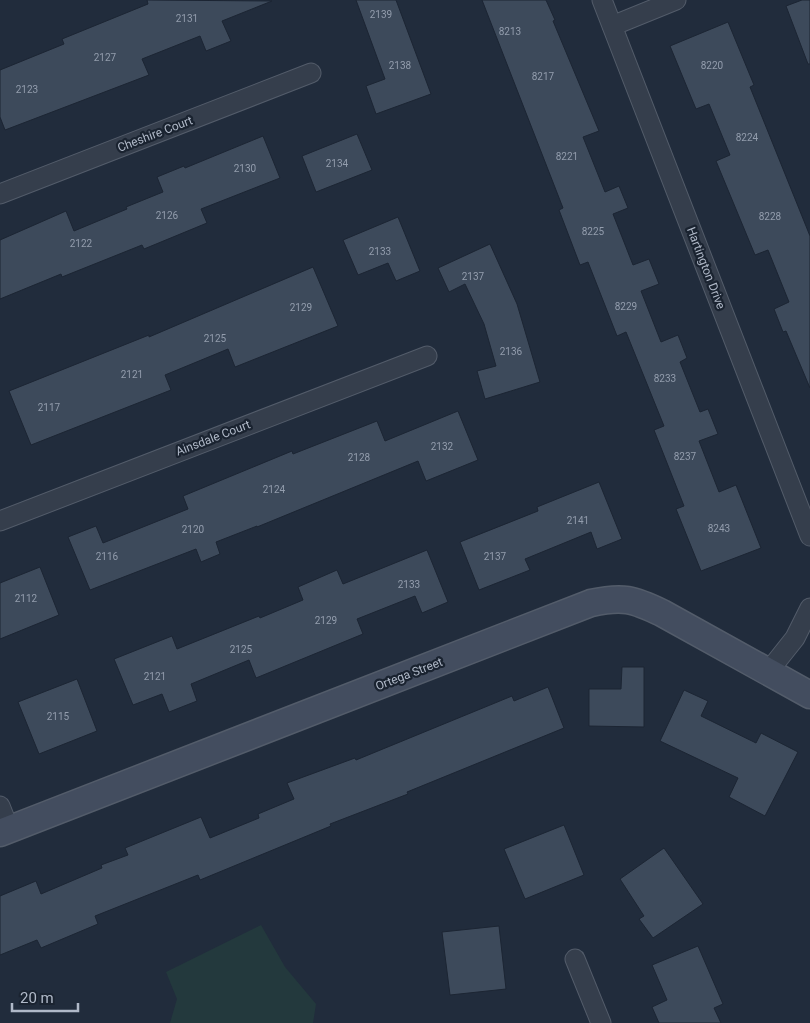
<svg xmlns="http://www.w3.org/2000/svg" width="810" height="1023" font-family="Roboto,sans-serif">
	<rect width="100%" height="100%" fill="#212c3c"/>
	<path fill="#23393d" d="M261 925 285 967 316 1004 313 1023H170L177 999 166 972Z"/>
	<path fill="#3d4a5b" stroke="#1c2533" d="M147 0 272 1 222 21 231 41 206 51 200 36 142 59 149 75 5 130 0 117V70L64 44 62 39 148 4Z
		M356 0H396L431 94 376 114 366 86 385 79Z
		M482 0H546L555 20 553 21 599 131 583 137 605 192 619 186 628 208 613 214 633 265 649 259 659 284 641 291 661 342 678 335 687 358 680 362 700 412 708 409 718 434 699 441 719 492 736 485 761 548 701 571 676 509 684 506 654 430 664 426 626 332 617 336 588 262 580 265 559 210 563 208Z
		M802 0H810V64H808L786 6Z
		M728 22 754 85 750 87 810 236V388L786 331 783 332 774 309 789 302 768 250 755 255 716 161 730 155 709 104 696 109 670 46Z
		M357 134 372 170 316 192 302 156Z
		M263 136 280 178 201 209 207 223 144 249 142 245 62 277 61 274 0 299V240L66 211 74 231 127 209 126 207 163 192 157 177 184 166 185 168Z
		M398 217 420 271 396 281 388 263 358 275 343 240Z
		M490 244 517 304 540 382 485 399 477 371 496 366 484 324 465 284 449 292 438 268Z
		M313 267 338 326 235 367 228 349 165 375 171 390 31 445 9 391 149 335V337Z
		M458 411 478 460 426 481 418 461 257 527V526L216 542 220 554 201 562 196 549 90 590 68 537 96 526 103 543 188 509 183 496 292 451 293 454 377 421 385 441Z
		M599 482 622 539 597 549 591 532 525 559 530 570 479 590 460 542 538 511 537 507Z
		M427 550 448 602 422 613 415 596 357 619 363 634 256 678 249 660 191 684 197 701 169 712 162 694 133 705 114 659 172 636 177 649 259 616 260 618 303 600 298 587 337 570 343 584Z
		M40 567 59 615 0 639V583Z
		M622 667H644V727L589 726V689H621Z
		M77 679 97 731 39 754 18 702Z
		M548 687 564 728 407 792 408 794 330 824 331 826 200 880 198 875 95 916 98 924 41 948 37 940 0 955V896L36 881 41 894 102 868 101 865 128 855 125 848 201 817 210 838 259 818 258 814 294 799 287 783 355 758 356 760 512 696 514 701Z
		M684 690 708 701 701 716 756 743 761 733 798 752 765 816 729 797 738 778 660 741Z
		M564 825 584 875 525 899 504 849Z
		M664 848 703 904 653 938 639 919 644 916 620 879Z
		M499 926 506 989 450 995 442 932Z
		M698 946 723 1004 714 1008 721 1023H659L652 1007 667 1000 652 965Z"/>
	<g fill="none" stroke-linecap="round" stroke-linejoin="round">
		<defs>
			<path id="street" d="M602 0 810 536
				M612 26 676 0
				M0 194 311 73
				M0 521 427 356
				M768 672 795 638 810 608
				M0 806 9 829
				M575 959 601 1023"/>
			<path id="secondary" d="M0 833 591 603C623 596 633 599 662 613L810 695"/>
		</defs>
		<use href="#street" stroke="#535c6a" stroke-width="21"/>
		<use href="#secondary" stroke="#535c6a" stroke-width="29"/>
		<use href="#street" stroke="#353e4c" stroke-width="19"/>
		<use href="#secondary" stroke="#434d5f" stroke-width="26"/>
	</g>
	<g text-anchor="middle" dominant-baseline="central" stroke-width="4.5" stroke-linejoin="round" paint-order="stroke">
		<g font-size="10" fill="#939dad">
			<text x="381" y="14">2139</text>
			<text x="187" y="18">2131</text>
			<text x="510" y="31">8213</text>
			<text x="105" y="57">2127</text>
			<text x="400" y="65">2138</text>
			<text x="712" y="65">8220</text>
			<text x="543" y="76">8217</text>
			<text x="27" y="89">2123</text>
			<text x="747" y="137">8224</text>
			<text x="567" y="156">8221</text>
			<text x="337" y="163">2134</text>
			<text x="245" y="168">2130</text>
			<text x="167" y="215">2126</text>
			<text x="770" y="216">8228</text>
			<text x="593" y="231">8225</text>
			<text x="81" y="243">2122</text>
			<text x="380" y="251">2133</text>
			<text x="473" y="276">2137</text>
			<text x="626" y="306">8229</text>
			<text x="301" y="307">2129</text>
			<text x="215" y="338">2125</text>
			<text x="511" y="351">2136</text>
			<text x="132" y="374">2121</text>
			<text x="665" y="378">8233</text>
			<text x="49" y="407">2117</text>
			<text x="442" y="446">2132</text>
			<text x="685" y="456">8237</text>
			<text x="359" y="457">2128</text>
			<text x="274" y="489">2124</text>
			<text x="578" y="520">2141</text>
			<text x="719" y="528">8243</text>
			<text x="193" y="529">2120</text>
			<text x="107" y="556">2116</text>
			<text x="495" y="556">2137</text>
			<text x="409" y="584">2133</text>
			<text x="26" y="598">2112</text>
			<text x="326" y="620">2129</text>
			<text x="241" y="649">2125</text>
			<text x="155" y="676">2121</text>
			<text x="58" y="716">2115</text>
		</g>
		<g font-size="12" fill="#b0b9c8" stroke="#1a2330">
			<text transform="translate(155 134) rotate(-21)">Cheshire Court</text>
			<text transform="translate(706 268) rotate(69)">Hartington Drive</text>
			<text transform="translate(213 438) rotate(-21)">Ainsdale Court</text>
			<text transform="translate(409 674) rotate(-21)">Ortega Street</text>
		</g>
	</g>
	<path d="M12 1003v8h66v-8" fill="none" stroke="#b0b9c8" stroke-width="2.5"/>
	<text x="20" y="1003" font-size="15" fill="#b0b9c8" stroke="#1a2330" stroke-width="4" paint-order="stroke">20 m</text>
</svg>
